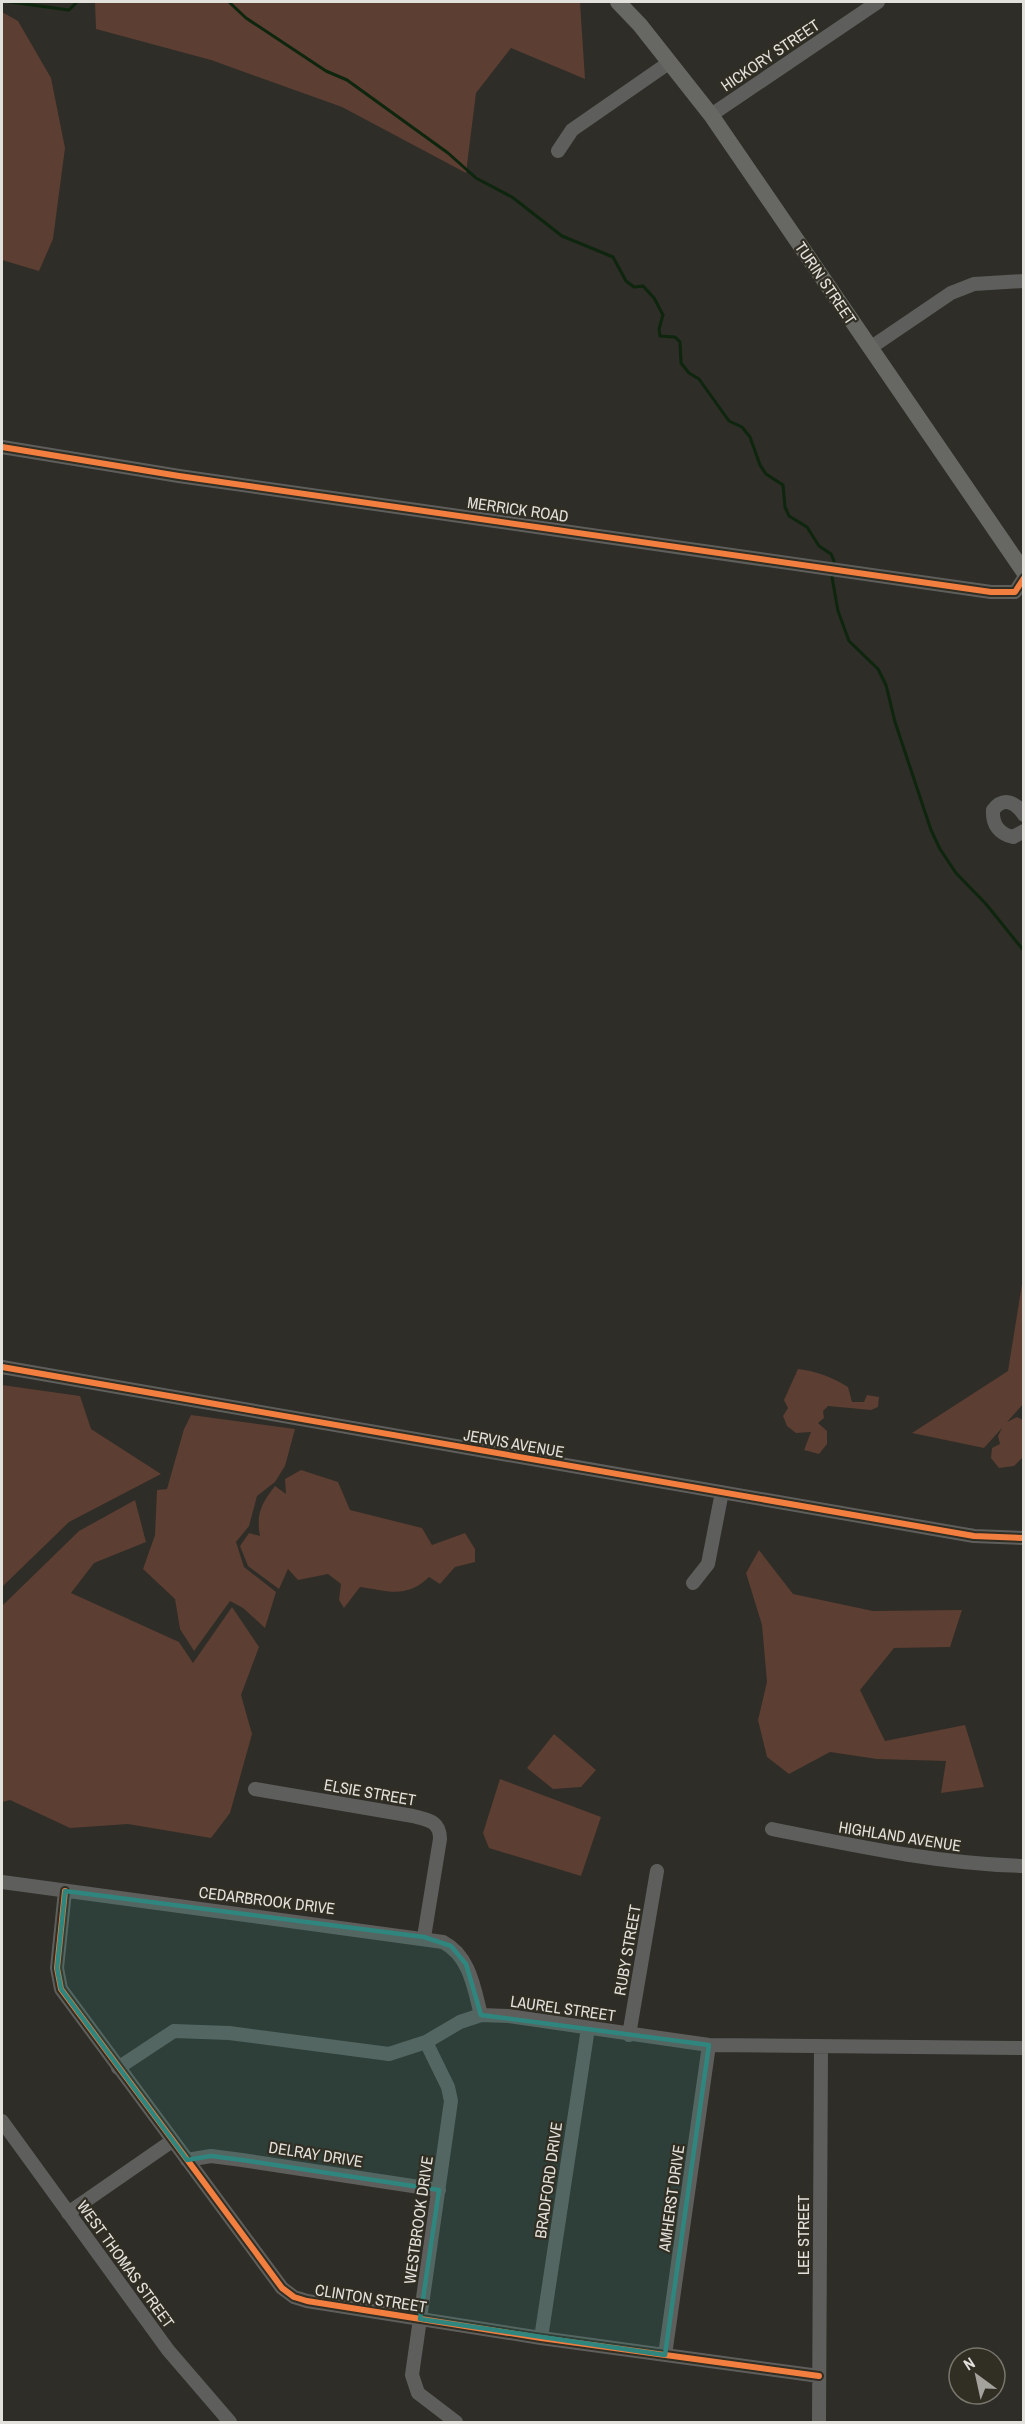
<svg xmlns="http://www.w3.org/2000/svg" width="1025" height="2424" font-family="'Archivo Narrow',sans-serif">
	<rect width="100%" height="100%" fill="#2e2d27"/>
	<path fill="#5c3e32" d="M95 2H580L585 79 511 48 476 93 466 173 342 107 211 60 96 29Z
		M2 12 18 21 51 78 65 148 53 239 39 271 2 260Z
		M1023 1278V1404L1007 1422 1017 1417 1023 1420V1457L1014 1466 999 1468 991 1458 992 1448 1000 1444 998 1436 1002 1428 984 1448 912 1433 1008 1371Z
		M798 1369C816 1371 832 1377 848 1387L852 1402H864L867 1395 879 1397 878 1407 871 1410 828 1406 823 1411 824 1418 818 1423 827 1431V1444L819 1454 804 1450 811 1432 796 1433 787 1426 783 1416 788 1408 784 1400Z
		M2 1385 80 1396 91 1429 161 1474 69 1522 2 1587Z
		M191 1415 295 1429 285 1466 275 1482 257 1496 249 1526 236 1542 244 1567 276 1592 265 1628 243 1608 230 1601 194 1651 180 1629 175 1599 143 1569 155 1535 157 1490 167 1489 184 1429Z
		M301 1470 338 1482 350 1510 422 1528 432 1545 465 1533 475 1549V1562L455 1567 440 1584 429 1577C406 1599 388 1591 360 1587L344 1608 339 1600 341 1584 328 1574 298 1580 288 1569 279 1589 248 1566 240 1546 249 1533 260 1536C256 1514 261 1504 275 1486L286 1494 285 1479Z
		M135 1500 146 1542 94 1563 71 1593 179 1642 193 1663 232 1607 259 1647 241 1695 252 1734 230 1813 211 1838 128 1824 70 1828 10 1800 2 1802V1606L79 1531Z
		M759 1550 793 1594 873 1611 962 1610 950 1647 894 1648 860 1690 885 1741 965 1725 984 1787 941 1793 946 1761 877 1759 830 1752 789 1774 767 1757 758 1720 767 1682 762 1625 746 1573Z
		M554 1734 596 1770 581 1787 553 1789 527 1768Z
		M500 1779 601 1817 581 1876 489 1848 483 1833Z"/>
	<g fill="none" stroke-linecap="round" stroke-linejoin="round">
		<path stroke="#0e250e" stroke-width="3" d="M10 2 69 10 77 2
			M229 2 246 18 326 71 347 80 448 153 476 178 512 197 562 236 613 257 626 281 634 287 643 286 654 298 663 315 659 329 660 336 675 337 680 342 681 363 689 373 699 379 729 421 742 427 750 437 760 465 766 474 783 485 785 507 789 516 807 527 819 546 831 554 834 561
			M832 577 838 611 849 641 878 669 886 685 895 722 931 830 940 849 956 873 986 904 1024 951"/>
		<path stroke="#5e5e5c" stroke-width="14" d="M711 115 878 2
			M558 151 572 130 670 62
			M870 348 951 293 974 284 1024 281
			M2 447 179 476 991 592H1015L1024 578
			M1024 815C1015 801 1003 797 993 810 992 824 999 834 1013 837L1024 831
			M2 1367 974 1536 1024 1538
			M693 1583 708 1564 722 1492
			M255 1789 413 1816C428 1820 440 1821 440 1839L424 1937
			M772 1829C856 1846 939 1864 1024 1866
			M2 1882 443 1942C470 1956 474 1988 481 2015
			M65 1891 57 1968 61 1989 282 2288 294 2297 307 2301 541 2338 819 2376
			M629 2035 657 1871
			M426 2042 448 2087 451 2101 412 2375 418 2393 456 2422
			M118 2068 174 2031 229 2033 389 2054 426 2042 460 2022 481 2015 508 2016 709 2045 1024 2048
			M2 2121 168 2350 230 2422
			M187 2160 211 2156 242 2160 439 2190
			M68 2213 172 2141
			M541 2338 588 2028
			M665 2355 709 2045
			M819 2422 821 2048"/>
		<path stroke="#676864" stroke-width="16" d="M618 2 640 25 711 115 1024 572"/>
		<defs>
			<path id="cycleway" d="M2 447 179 476 991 592H1015L1024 578
				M2 1367 974 1536 1024 1538
				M65 1891 57 1968 61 1989 282 2288 294 2297 307 2301 541 2338 819 2376"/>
		</defs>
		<use href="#cycleway" stroke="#312e24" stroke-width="10"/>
		<use href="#cycleway" stroke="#f27e40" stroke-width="6"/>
	</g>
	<path fill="#2f867e" fill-opacity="0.2" stroke="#2f867e" stroke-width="4.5" stroke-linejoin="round" d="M65 1891 424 1937 451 1946 466 1964 481 2015 709 2045 665 2355 420 2319 439 2190 242 2160 211 2156 187 2160 61 1989 57 1968Z"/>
	<g text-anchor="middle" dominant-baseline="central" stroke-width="4.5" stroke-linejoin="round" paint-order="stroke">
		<g font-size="16" fill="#e3e1db" stroke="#312e24">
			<text transform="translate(770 55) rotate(-34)">HICKORY STREET</text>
			<text transform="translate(826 283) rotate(56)">TURIN STREET</text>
			<text transform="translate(518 509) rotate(8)">MERRICK ROAD</text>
			<text transform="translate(514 1443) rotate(10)">JERVIS AVENUE</text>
			<text transform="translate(370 1792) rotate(10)">ELSIE STREET</text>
			<text transform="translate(900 1836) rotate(9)">HIGHLAND AVENUE</text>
			<text transform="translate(267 1900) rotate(7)">CEDARBROOK DRIVE</text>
			<text transform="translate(627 1950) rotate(-80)">RUBY STREET</text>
			<text transform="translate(563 2008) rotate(8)">LAUREL STREET</text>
			<text transform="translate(316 2154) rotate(9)">DELRAY DRIVE</text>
			<text transform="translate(548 2180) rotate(-82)">BRADFORD DRIVE</text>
			<text transform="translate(671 2198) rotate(-82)">AMHERST DRIVE</text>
			<text transform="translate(418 2220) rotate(-82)">WESTBROOK DRIVE</text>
			<text transform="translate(803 2235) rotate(-90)">LEE STREET</text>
			<text transform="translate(126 2264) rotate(54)">WEST THOMAS STREET</text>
			<text transform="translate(371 2298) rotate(9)">CLINTON STREET</text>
		</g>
	</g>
	<rect width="1025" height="2424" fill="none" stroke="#e3e1db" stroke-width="6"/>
	<g transform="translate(977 2376) rotate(327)"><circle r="28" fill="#312e24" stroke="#78766d" stroke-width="1.5"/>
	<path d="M0-4.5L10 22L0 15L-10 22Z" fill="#a4a29c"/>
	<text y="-9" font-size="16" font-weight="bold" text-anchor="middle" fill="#e3e1db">N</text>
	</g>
</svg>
